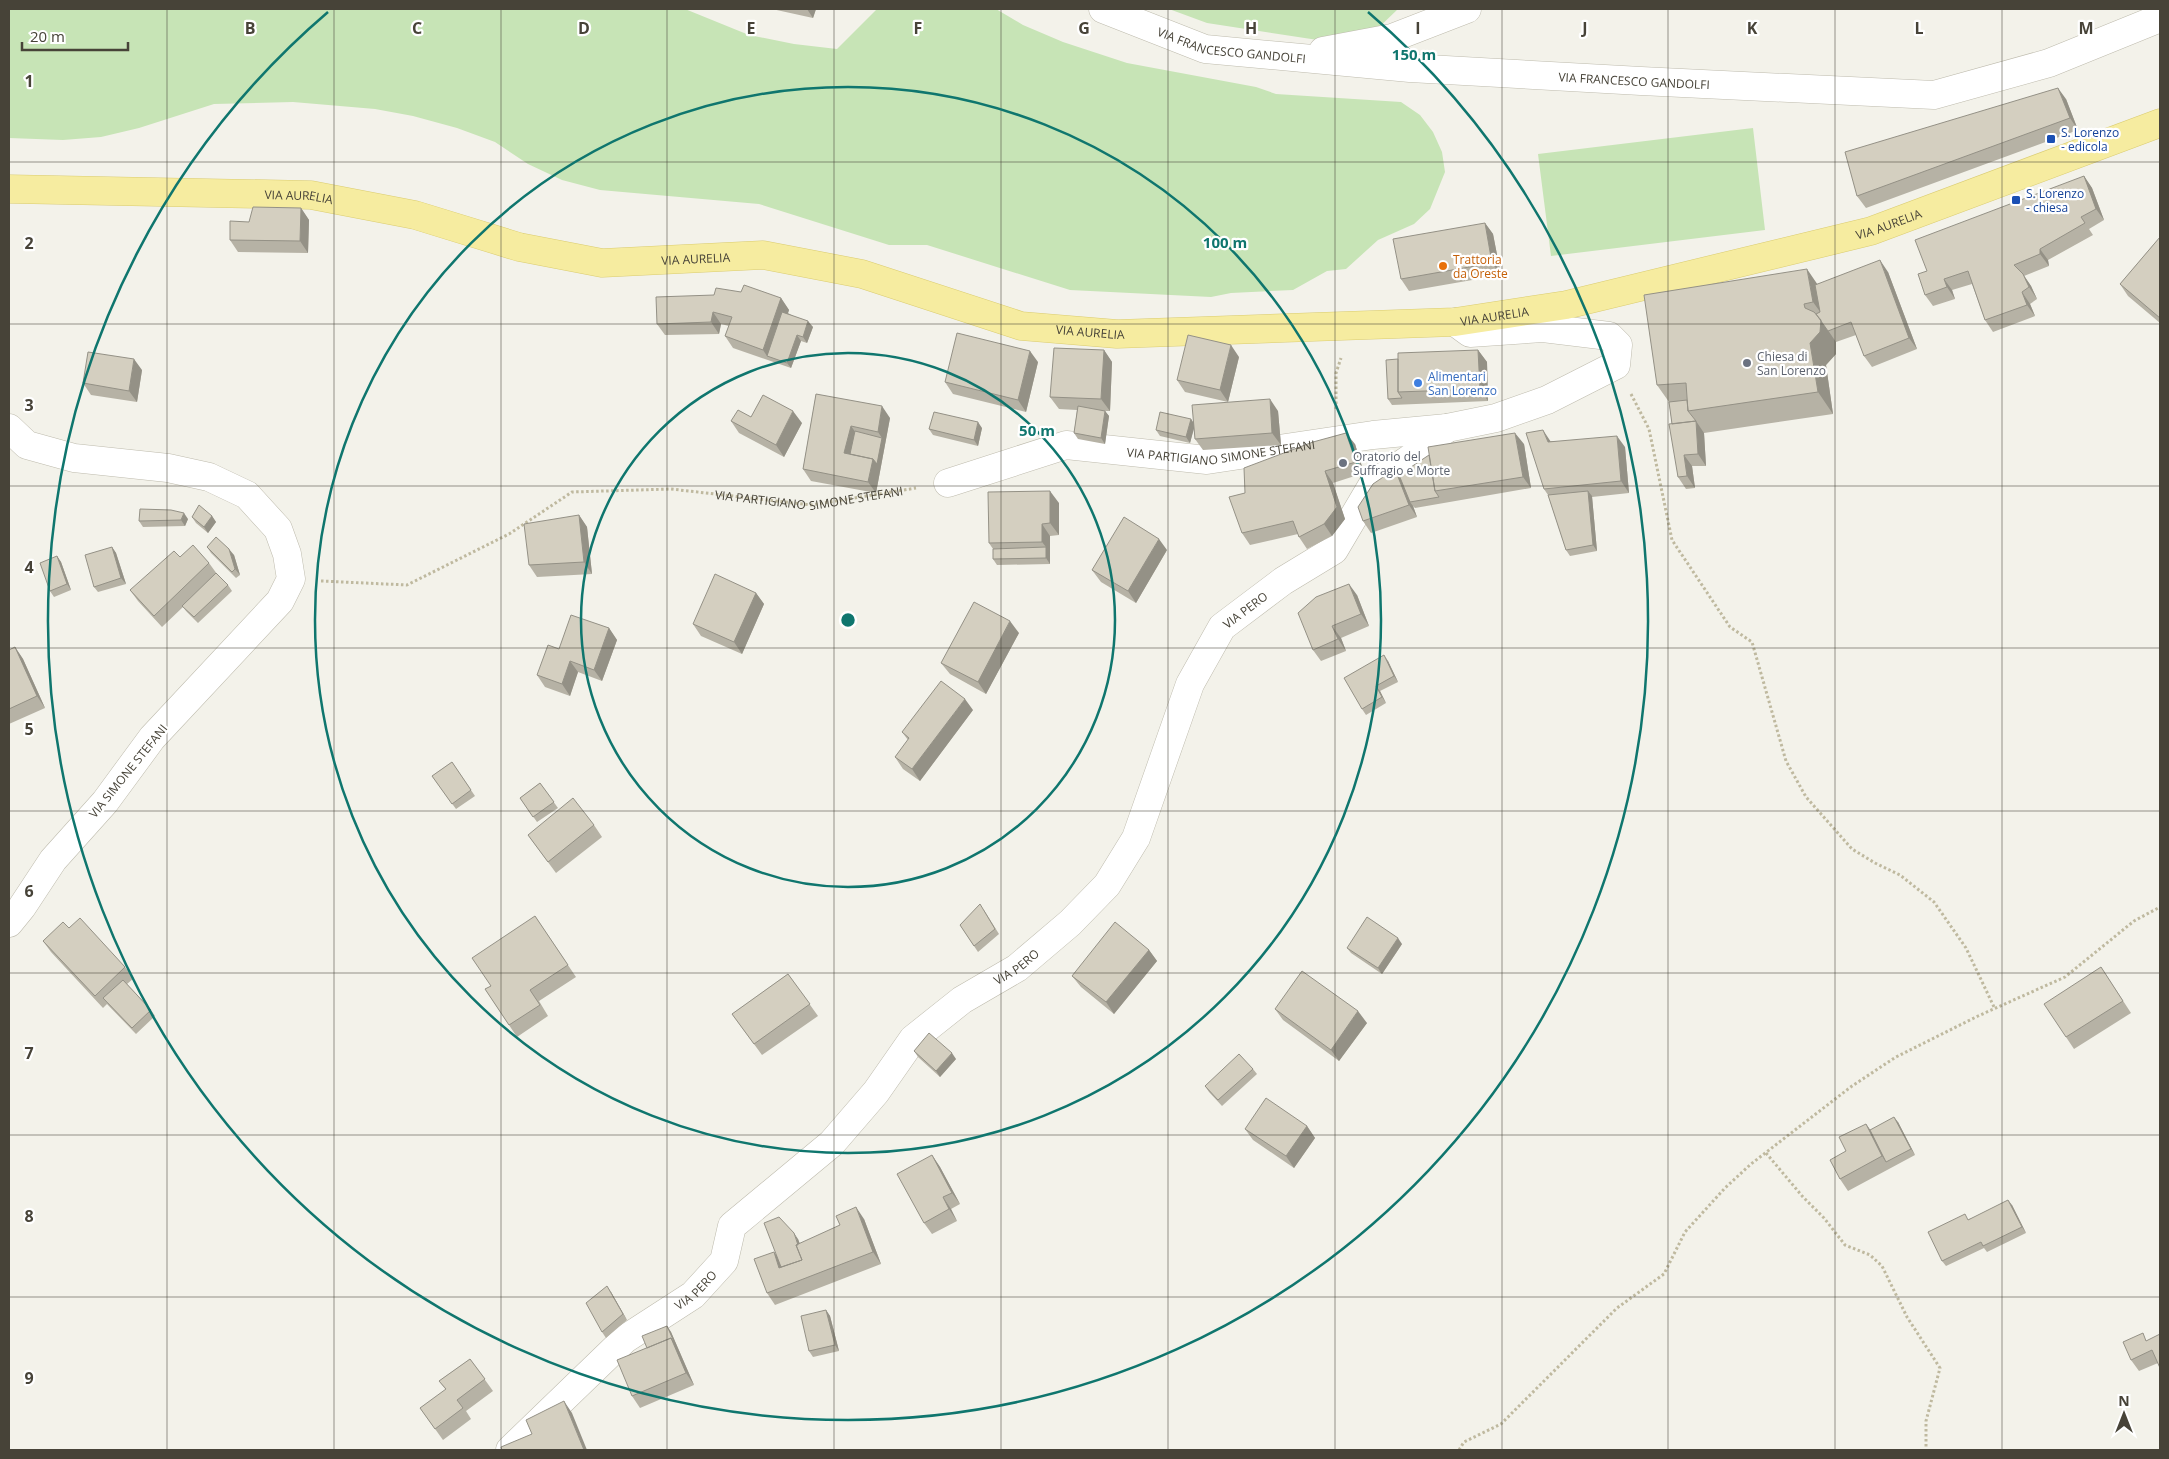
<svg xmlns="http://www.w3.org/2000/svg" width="2169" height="1459" font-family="'Open Sans',sans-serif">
	<rect width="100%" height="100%" fill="#f3f2ea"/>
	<path fill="#c7e4b6" d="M9 9H685L749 35 794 44 837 49 877 9H996L1023 25 1063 42 1127 63 1256 87 1276 94 1401 102 1420 115 1433 132 1442 152 1445 172 1430 209 1414 224 1378 240 1346 269 1327 271 1293 290 1231 293 1211 297 1070 290 927 245H889L759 204 600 190 562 180 528 164 495 142 457 128 413 116 375 109 293 102 214 104 139 128 101 137 63 140 9 138Z
		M1169 9H1398L1373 33 1331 42 1207 23Z
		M1753 128 1765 230 1551 256 1538 154Z"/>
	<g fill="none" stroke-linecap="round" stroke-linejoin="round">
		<defs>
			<g id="minor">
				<path id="s2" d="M1103 9 1205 49 1410 68 1641 81 1934 95 2049 63 2160 18"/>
				<path d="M1323 51 1392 38 1467 9"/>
				<path d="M9 428 27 445 74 458 168 468 209 477 247 495 278 529 287 554 291 579 280 601 152 738 105 802 53 860 22 907 9 923"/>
				<path id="s3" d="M948 483 1066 445 1207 460 1373 435 1447 428 1496 418 1547 400 1616 365 1618 345 1609 336 1543 328 1470 333 1455 322"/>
				<path id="s4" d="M510 1450 625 1339 693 1295 724 1261 732 1226 832 1143 876 1092 913 1039 962 1000 1017 968 1070 923 1107 885 1136 838 1190 684 1222 627 1283 581 1334 550 1373 484 1418 453 1447 428"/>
			</g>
			<g id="major">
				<path id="s5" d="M9 189 311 195 415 215 519 247 602 263 763 255 862 274 1021 326 1117 334 1455 322 1566 305 1871 231 2160 123"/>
			</g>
		</defs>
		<use href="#minor" stroke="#bebbad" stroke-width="29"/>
		<use href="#major" stroke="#dacc71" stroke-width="29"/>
		<g stroke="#bfb99f" stroke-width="3" stroke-dasharray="2.5 2.5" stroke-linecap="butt">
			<path d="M1631 394 1649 429 1672 540 1730 627 1752 642 1786 761 1806 797 1852 849 1875 863 1900 875 1934 902 1966 948 1995 1009"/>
			<path d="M1336 409V373L1341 358"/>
			<path id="s1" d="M321 581 407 585 509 534 572 492 671 489 811 505 916 488"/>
			<path d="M1766 1153 1803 1197 1824 1218 1845 1245 1870 1255 1882 1266 1907 1317 1940 1368 1926 1421V1450"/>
			<path d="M1459 1450 1464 1442 1501 1424 1617 1308 1664 1274 1685 1232 1725 1188 1751 1164 1852 1086 1896 1057 1978 1016 2065 977 2134 921 2160 907"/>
		</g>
		<use href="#minor" stroke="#fff" stroke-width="28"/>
		<use href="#major" stroke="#f6eca0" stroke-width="28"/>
	</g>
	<path fill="#b6b2a5" d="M772 9H816L813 18Z
		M2066 99 2078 130 1866 208 1857 196Z
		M2084 176 2092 188 2104 220 2089 229 2093 235 2048 260 2049 266 2024 276 2031 286 2037 299 2030 304 2035 316 1993 332 1985 320 1972 284 1952 290 1955 299 1933 306 1925 295 1927 271Z
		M301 208 309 220 308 253 238 252 230 240 249 222Z
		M1485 223 1493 234 1501 275 1409 291 1401 279Z
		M2160 237V323L2128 296 2120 284Z
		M1888 272 1917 349 1872 367 1864 356 1856 335 1836 342V354L1826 365 1833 414 1704 433 1706 466H1692L1695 488 1686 489 1678 477 1672 424 1669 402 1657 385 1817 284Z
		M781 298 789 310 788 313 813 327 807 343 801 341 791 368 733 348 725 336 729 326 721 324 719 334 665 335 657 324Z
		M1104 350 1112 362 1110 411H1105L1109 416 1105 444 1078 439 1074 433 1077 410 1059 409 1050 397Z
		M1478 350 1487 362 1488 401 1392 405 1388 399 1398 359Z
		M1239 357 1228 402 1185 392 1177 380Z
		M1038 362 1026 412 953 394 945 382Z
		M142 370 137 402 91 395 83 383Z
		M816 394 890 418 876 493 811 481 803 469Z
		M1278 411 1281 445 1203 450 1195 439 1194 427 1190 443 1160 436 1156 430 1191 419 1194 424Z
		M731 421 802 423 784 457 739 433Z
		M982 428 978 446 933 435 929 429Z
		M1551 441 1625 447 1629 493 1592 497 1597 551 1570 556 1566 550 1548 495 1544 489Z
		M1355 444 1364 473 1333 483 1345 519 1332 536 1307 549 1299 537 1298 534 1250 545 1242 533 1245 493Z
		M1524 444 1531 488 1415 508 1413 506 1417 517 1371 533 1363 521 1395 469 1399 475Z
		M1059 503V535L1050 536V564L997 565 993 559V549L989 543Z
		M579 515 587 527 592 574 537 577 529 565Z
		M212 516 216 522 208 533 196 523 192 517Z
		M188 519 185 526 143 527 139 521Z
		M112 547 116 553 126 584 98 592 94 587Z
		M207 547 234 555 240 575 236 578 211 553Z
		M1167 550 1136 603 1101 582 1092 570Z
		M57 556 61 562 71 590 54 597 50 591Z
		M180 557 209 563 217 574 228 585 232 591 198 623 186 611 183 607 162 627 138 601 130 590Z
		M756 593 764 604 742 654 701 636 693 624Z
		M1357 595 1369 626 1341 638 1346 651 1321 661 1313 650Z
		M609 628 617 640 602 681 578 672 570 696 545 687 537 675 559 649Z
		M1019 633 986 694 950 674 941 663Z
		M15 647 23 659 45 708 9 724V650Z
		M1388 661 1398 682 1380 691 1386 703 1366 715 1362 709Z
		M973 710 920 781 903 769 895 757 908 740 902 732Z
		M452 762 475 796 456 809 432 776Z
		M540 783 558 808 537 822 520 798Z
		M594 825 602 837 556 873 528 835Z
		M984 910 999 934 978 952 960 925Z
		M535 916 576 977 539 1001 548 1016 517 1037 485 989 491 986Z
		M69 928 125 967 134 978 127 984 151 1010 155 1016 136 1034 107 1004 103 1008 51 952 43 941Z
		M1402 944 1382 974 1351 953 1347 948Z
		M1149 950 1157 961 1114 1014 1081 987 1072 976Z
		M2101 967 2131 1013 2074 1049 2066 1037Z
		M788 974 818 1016 762 1055 732 1014Z
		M1275 1009 1367 1023 1339 1061 1283 1020Z
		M914 1051 956 1059 940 1077 918 1057Z
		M1253 1069 1257 1074 1222 1106 1209 1092 1205 1086Z
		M1898 1122 1915 1155 1848 1191 1840 1179 1846 1151 1866 1124 1870 1130Z
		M1307 1126 1315 1138 1294 1168 1253 1140 1245 1129Z
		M932 1155 940 1167 960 1204 951 1209 957 1221 932 1234 924 1223Z
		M2012 1205 2026 1233 1987 1252 1984 1248 1946 1266 1942 1261 1969 1219Z
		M864 1219 881 1264 775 1305 767 1293 774 1252 776 1255 798 1239 800 1244Z
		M611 1292 627 1320 606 1338 602 1332Z
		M826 1310 830 1316 839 1351 813 1357 809 1351Z
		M667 1326 671 1332 694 1385 640 1408 632 1396 647 1348Z
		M2148 1340 2158 1363 2139 1371 2131 1360Z
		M470 1359 493 1391 466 1411 471 1419 443 1440 420 1408 446 1390 439 1381Z"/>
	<path fill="#949186" d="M807 9H816L813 18Z
		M2058 88 2066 99 2078 130 2070 118Z
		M2084 176 2092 188 2104 220 2096 209Z
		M301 208 309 220 308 253 300 241Z
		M1485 223 1493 234 1501 275 1492 263Z
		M2040 249 2048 260 2049 266 2040 254Z
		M1880 260 1888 272 1917 349 1909 338Z
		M1807 269 1822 291 1829 324 1813 302Z
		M2023 274 2031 286 2037 299 2029 287Z
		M1944 279 1952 290 1955 299 1947 287Z
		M2022 292 2030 304 2035 316 2027 305Z
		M781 298 789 310 773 358 767 356 763 350Z
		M713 312 721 324 719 334 711 322Z
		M1821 320 1836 342V354L1826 365 1833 414 1818 392 1810 343Z
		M808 321 813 327 807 343 803 337Z
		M797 335 801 341 791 368 787 363Z
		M1231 345 1239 357 1228 402 1220 390Z
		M1104 350 1112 362 1110 411 1101 399Z
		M1478 350 1487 362 1488 401 1480 389Z
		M1030 351 1038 362 1026 412 1018 400Z
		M134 359 142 370 137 402 129 391Z
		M1270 399 1278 411 1281 445 1272 433Z
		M882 406 890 418 876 493 868 482 873 459 882 438 878 432Z
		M793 411 802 423 784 457 776 445Z
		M1105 411 1109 416 1105 444 1101 438Z
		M1191 419 1195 425 1190 443 1186 437Z
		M1696 421 1704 433 1706 466 1698 454Z
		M978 422 982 428 978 446 974 440Z
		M851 426 859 437 854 460 844 453Z
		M1543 430 1551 442H1548Z
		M1346 433 1355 444 1364 473 1356 462Z
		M1515 433 1524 444 1531 488 1523 477Z
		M1617 436 1625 447 1629 493 1621 481Z
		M1684 455 1692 466 1695 488 1687 476Z
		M1395 469 1403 481 1410 502 1413 506 1417 517 1409 505Z
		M1325 471 1333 483 1345 519 1332 536 1324 524Z
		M1050 491 1059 503V535L1050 523Z
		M1588 491 1592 496 1597 551 1593 545Z
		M184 513 188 519 185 526 181 520Z
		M579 515 587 527 592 574 584 562Z
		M212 516 216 522 208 533 204 527Z
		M1042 524 1050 536V564L1046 558V547L1042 542Z
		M1159 539 1167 550 1136 603 1128 591Z
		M112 547 116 553 126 584 121 578Z
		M229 549 234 555 240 575 235 569Z
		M57 556 61 562 71 590 67 584Z
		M1349 584 1357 595 1369 626 1361 614Z
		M756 593 764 604 742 654 734 642Z
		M1010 621 1019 633 986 694 978 682Z
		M1332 626 1341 638 1346 651 1338 639Z
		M609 628 617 640 602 681 594 670Z
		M15 647 23 659 45 708 37 696Z
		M1384 655 1388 661 1398 682 1394 676Z
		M570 661 578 672 570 696 562 684Z
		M1376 686 1380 691 1386 703 1382 697Z
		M965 699 973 710 920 781 912 769Z
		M1398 938 1402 944 1382 974 1378 968Z
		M1149 950 1157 961 1114 1014 1106 1002Z
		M1358 1011 1367 1023 1339 1061 1331 1050Z
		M952 1053 956 1059 940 1077 936 1071Z
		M1894 1117 1898 1122 1915 1155 1911 1149Z
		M1866 1124 1874 1135 1886 1162 1882 1156Z
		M1307 1126 1315 1138 1294 1168 1286 1156Z
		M932 1155 940 1167 960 1204 952 1193Z
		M943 1197 951 1209 957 1221 949 1209Z
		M2008 1200 2012 1205 2026 1233 2022 1227Z
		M856 1207 864 1219 881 1264 873 1252Z
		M794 1233 798 1239 810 1272 806 1266Z
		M774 1252 782 1264 785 1273 779 1268Z
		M607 1286 611 1292 627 1320 623 1314Z
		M826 1310 830 1316 839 1351 835 1345Z
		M667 1326 671 1332 694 1385 686 1373 671 1338Z
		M564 1401 572 1413 587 1450H584Z"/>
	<path fill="#d4cfc0" stroke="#949186" d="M2058 88 2070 118 1857 196 1845 152Z
		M2084 176 2096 209 2081 217 2085 223 2040 249V254L2014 265 2023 274 2029 287 2022 292 2027 305 1985 320 1968 271 1944 279 1947 287 1925 295 1918 274 1927 271 1915 240Z
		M253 207 301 208 300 241 230 240V221L249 222Z
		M1485 223 1492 263 1401 279 1393 239Z
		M2160 237V318L2120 284Z
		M1880 260 1909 338 1864 356 1851 322 1828 331 1816 314 1820 312 1815 285Z
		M1807 269 1813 302 1804 304 1805 308 1814 312 1821 320 1820 332 1810 343 1818 392 1688 411 1686 383 1657 385 1644 295Z
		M744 285 781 298 763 350 725 336 732 317 713 312 711 322 657 324 656 297 714 295 716 288 741 292Z
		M782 312 808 321 803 337 797 335 787 363 767 356Z
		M957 333 1030 351 1018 400 945 382Z
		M1188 335 1231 345 1220 390 1177 380Z
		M1054 348 1104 350 1101 399 1050 397Z
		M1478 350 1480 389 1398 392V353Z
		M88 352 134 359 129 391 83 383Z
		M1398 359V392L1402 398 1388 399 1386 360Z
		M816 394 882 406 878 432 851 426 844 453 873 459 868 482 803 469Z
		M763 395 793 411 776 445 731 421 738 410 751 417Z
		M1270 399 1272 433 1195 439 1192 405Z
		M1687 400 1688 411 1696 421 1672 424 1669 402Z
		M1078 406 1105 411 1101 438 1074 433Z
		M934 412 978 422 974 440 929 429Z
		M1160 412 1191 419 1186 437 1156 430Z
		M1696 421 1698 454 1684 455 1687 476 1678 477 1669 424Z
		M1543 430 1548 442 1617 436 1621 481 1544 489 1526 433Z
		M855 431 882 438 877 464 873 459 850 454Z
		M1346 433 1356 462 1325 471 1337 507 1324 524 1299 537 1293 521 1242 533 1229 497 1245 493 1244 468 1313 442Z
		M1515 433 1523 477 1435 491 1428 447Z
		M1429 455 1435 491 1439 497 1410 502 1399 475Z
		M1395 469 1409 505 1363 521 1358 507 1373 484Z
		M1050 491V523L1042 524V542L989 543 988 492Z
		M1588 491 1593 545 1566 550 1548 495Z
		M199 505 212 516 204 527 192 517Z
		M140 509 171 510 184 513 181 520 139 521Z
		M579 515 584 562 529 565 524 524Z
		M1124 517 1159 539 1128 591 1092 570Z
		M216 537 229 549 235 569 232 572 207 547Z
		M193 545 209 563 154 616 130 590 174 551 180 557Z
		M112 547 121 578 94 587 85 555Z
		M1046 547V558L993 559V549Z
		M57 556 67 584 50 591 40 563Z
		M216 573 228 585 194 617 182 606Z
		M715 574 756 593 734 642 693 624Z
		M1349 584 1361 614 1332 626 1338 639 1313 650 1298 613 1316 597Z
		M974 602 1010 621 978 682 941 663Z
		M571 615 609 628 594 670 570 661 562 684 537 675 548 645 559 649Z
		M15 647 37 696 9 709V650Z
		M1384 655 1394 676 1376 686 1382 697 1362 709 1344 678Z
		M941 681 965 699 912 769 895 757 909 738 902 732Z
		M452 762 471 790 452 804 432 776Z
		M540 783 554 802 533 817 520 798Z
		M573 798 594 825 548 862 528 835Z
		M980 904 995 929 974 946 960 925Z
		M535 916 568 965 530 990 540 1005 509 1025 485 989 491 986 472 958Z
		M1367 917 1398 938 1378 968 1347 948Z
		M80 918 125 967 95 996 43 941 63 922 69 928Z
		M1115 922 1149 950 1106 1002 1072 976Z
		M2101 967 2123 1001 2066 1037 2044 1004Z
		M1302 971 1358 1011 1331 1050 1275 1009Z
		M788 974 810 1004 754 1044 732 1014Z
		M123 980 151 1010 132 1028 103 998Z
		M929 1033 952 1053 936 1071 914 1051Z
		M1239 1054 1253 1069 1218 1100 1205 1086Z
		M1266 1098 1307 1126 1286 1156 1245 1129Z
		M1894 1117 1911 1149 1886 1162 1870 1130Z
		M1866 1124 1882 1156 1840 1179 1830 1160 1846 1151 1839 1137Z
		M932 1155 952 1193 943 1197 949 1209 924 1223 897 1174Z
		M2008 1200 2022 1227 1983 1246 1981 1242 1942 1261 1928 1232 1965 1214 1968 1220Z
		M856 1207 873 1252 767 1293 754 1259 774 1252 779 1268 802 1260 796 1245 840 1225 836 1216Z
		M779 1217 794 1233 798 1245H796L802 1260 781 1267 764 1223Z
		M607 1286 623 1314 602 1332 586 1303Z
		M826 1310 835 1345 809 1351 801 1316Z
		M667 1326 675 1344 671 1338 647 1348 642 1336Z
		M2143 1333 2146 1341 2160 1334V1368L2152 1350 2131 1360 2123 1342Z
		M671 1338 686 1373 632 1396 617 1360Z
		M470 1359 485 1379 457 1400 463 1408 435 1429 420 1408 446 1389 439 1381Z
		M564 1401 584 1450H502L501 1447 532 1434 526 1420Z"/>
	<path fill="none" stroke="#474338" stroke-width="1" stroke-opacity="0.55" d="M167 9V1450M334 9V1450M501 9V1450M667 9V1450M834 9V1450M1001 9V1450M1168 9V1450M1335 9V1450M1502 9V1450M1668 9V1450M1835 9V1450M2002 9V1450M9 162H2160M9 324H2160M9 486H2160M9 648H2160M9 811H2160M9 973H2160M9 1135H2160M9 1297H2160"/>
	<g fill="none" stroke="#0f766e" stroke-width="2.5">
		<circle cx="848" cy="620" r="267"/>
		<circle cx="848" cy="620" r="533"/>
		<path d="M1368 12A800 800 0 1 1 328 12"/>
	</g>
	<g fill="#1a4fb4" stroke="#fff" stroke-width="2">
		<rect x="2046" y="134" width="10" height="10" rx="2.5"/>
		<rect x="2011" y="195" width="10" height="10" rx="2.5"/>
	</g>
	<circle fill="#e8710a" stroke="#fff" stroke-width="2" cx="1443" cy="266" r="5"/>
	<g fill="#6b7280" stroke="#fff" stroke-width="2">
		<circle cx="1747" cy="363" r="5"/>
		<circle cx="1343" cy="463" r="5"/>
	</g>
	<circle fill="#3f7fe0" stroke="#fff" stroke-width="2" cx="1418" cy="383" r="5"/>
	<g text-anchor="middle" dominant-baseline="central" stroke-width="4.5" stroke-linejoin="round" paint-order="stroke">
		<g font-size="12" fill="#474338" stroke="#fff">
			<text stroke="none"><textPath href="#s2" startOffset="135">VIA FRANCESCO GANDOLFI</textPath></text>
			<text stroke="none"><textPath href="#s2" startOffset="540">VIA FRANCESCO GANDOLFI</textPath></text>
			<text stroke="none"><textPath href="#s5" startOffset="290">VIA AURELIA</textPath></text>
			<text stroke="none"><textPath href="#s5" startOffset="1910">VIA AURELIA</textPath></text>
			<text stroke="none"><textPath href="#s5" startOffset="695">VIA AURELIA</textPath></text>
			<text stroke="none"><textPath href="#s5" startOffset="1505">VIA AURELIA</textPath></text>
			<text stroke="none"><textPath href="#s5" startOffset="1100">VIA AURELIA</textPath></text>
			<text stroke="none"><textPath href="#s3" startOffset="280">VIA PARTIGIANO SIMONE STEFANI</textPath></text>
			<text stroke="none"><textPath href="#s1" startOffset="514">VIA PARTIGIANO SIMONE STEFANI</textPath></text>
			<text stroke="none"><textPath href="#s4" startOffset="1146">VIA PERO</textPath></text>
			<text transform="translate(128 771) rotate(-51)">VIA SIMONE STEFANI</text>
			<text stroke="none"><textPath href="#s4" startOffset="711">VIA PERO</textPath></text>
			<text stroke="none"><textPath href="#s4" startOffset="246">VIA PERO</textPath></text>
		</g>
		<g font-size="12" fill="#164399" stroke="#fff" text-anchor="start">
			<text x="2061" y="132">S. Lorenzo<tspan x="2061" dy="14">- edicola</tspan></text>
			<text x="2026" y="193">S. Lorenzo<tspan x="2026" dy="14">- chiesa</tspan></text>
		</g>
		<g font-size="12" fill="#c56008" stroke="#fff" text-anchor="start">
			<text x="1453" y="259">Trattoria<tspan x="1453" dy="14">da Oreste</tspan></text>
		</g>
		<g font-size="12" fill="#5b616d" stroke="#fff" text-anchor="start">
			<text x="1757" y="356">Chiesa di<tspan x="1757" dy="14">San Lorenzo</tspan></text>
			<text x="1353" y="456">Oratorio del<tspan x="1353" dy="14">Suffragio e Morte</tspan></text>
		</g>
		<g font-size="12" fill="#366cbe" stroke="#fff" text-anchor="start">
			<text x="1428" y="376">Alimentari<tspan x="1428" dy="14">San Lorenzo</tspan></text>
		</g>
	</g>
	<g font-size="16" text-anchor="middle" font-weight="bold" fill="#474338" stroke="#fff" stroke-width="4.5" stroke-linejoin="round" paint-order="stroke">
		<text x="250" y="34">B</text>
		<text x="417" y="34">C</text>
		<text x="584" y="34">D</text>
		<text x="751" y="34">E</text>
		<text x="918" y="34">F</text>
		<text x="1084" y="34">G</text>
		<text x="1251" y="34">H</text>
		<text x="1418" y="34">I</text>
		<text x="1585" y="34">J</text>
		<text x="1752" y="34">K</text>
		<text x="1919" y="34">L</text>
		<text x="2086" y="34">M</text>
		<text x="29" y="87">1</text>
		<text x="29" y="249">2</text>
		<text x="29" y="411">3</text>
		<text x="29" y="573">4</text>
		<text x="29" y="735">5</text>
		<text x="29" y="897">6</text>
		<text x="29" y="1059">7</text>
		<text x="29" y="1222">8</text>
		<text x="29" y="1384">9</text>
	</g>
	<circle cx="848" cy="620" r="8" fill="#0f766e" stroke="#fff" stroke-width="2.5"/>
	<g font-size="15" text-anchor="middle" font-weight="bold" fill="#0f766e" stroke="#fff" stroke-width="4.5" stroke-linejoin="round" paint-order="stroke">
		<text x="1414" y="60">150 m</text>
		<text x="1225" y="248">100 m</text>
		<text x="1037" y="436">50 m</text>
	</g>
	<rect width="2169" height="1459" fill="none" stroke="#474338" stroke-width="20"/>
	<g transform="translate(2124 1414)" stroke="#ffffff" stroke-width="4" paint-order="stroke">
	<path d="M0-4L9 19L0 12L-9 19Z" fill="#474338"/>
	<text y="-8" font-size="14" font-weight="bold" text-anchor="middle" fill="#474338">N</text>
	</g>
	<path d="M22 42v8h106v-8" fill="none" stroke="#474338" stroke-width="2.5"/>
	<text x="30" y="42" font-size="15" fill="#474338" stroke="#ffffff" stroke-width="4" paint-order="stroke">20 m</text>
</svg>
